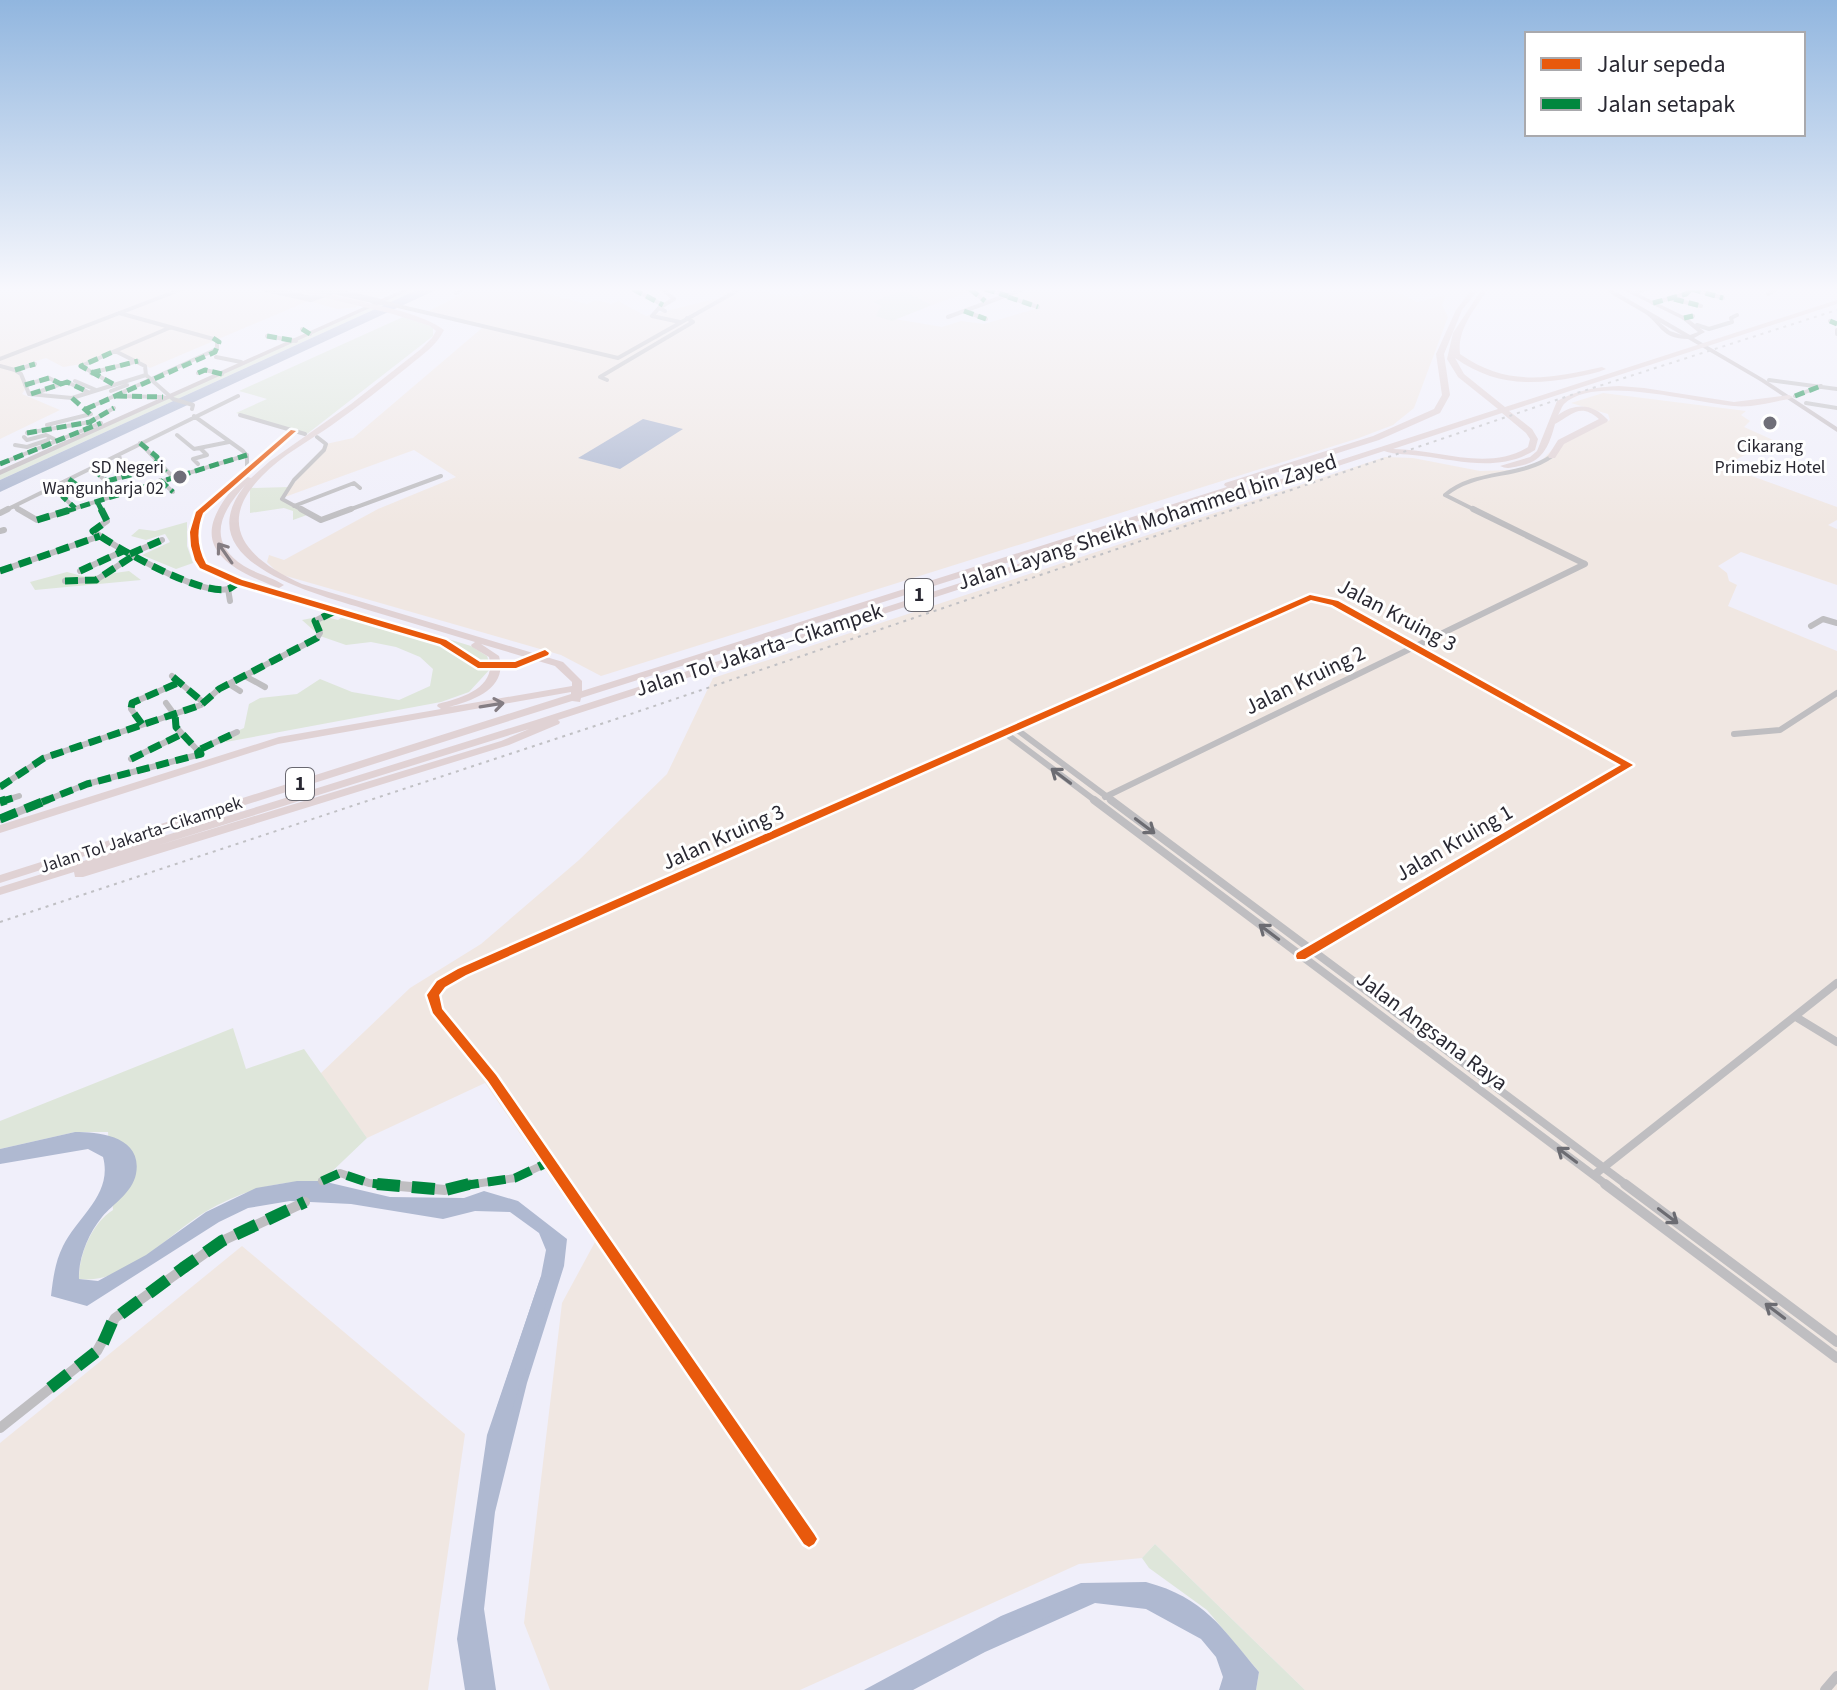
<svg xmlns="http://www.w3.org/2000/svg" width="1837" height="1690" font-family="'Source Sans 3',sans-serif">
	<rect width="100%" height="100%" fill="#f0effa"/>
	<path fill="#f0e7e2" d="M0 289H397L356 307 338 309 308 301 150 368 117 350 88 363 63 367 46 358 16 367 26 388 22 394 60 410 0 439Z
		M472 289H543L539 292 587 304 596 300 611 304 618 301 646 316 723 297 721 294 735 289H762L775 295 801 296 822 289H977L932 305 903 290 874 303 881 306 877 316 942 327 961 321 984 324 1038 308 1008 296 1026 289H1390L1417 302 1446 295 1442 305 1448 317 1414 408 1393 425 1359 438 601 676 561 655 279 574 267 562 269 555 284 560 378 509 456 477 414 450 282 498 326 444 353 438 482 328 425 313Z
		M1603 393 1746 411 1741 415 1750 421 1744 427 1773 440 1724 466 1837 507V520L1828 525 1837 529V585L1741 552 1718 566 1727 573 1729 581 1737 585 1728 606 1837 651V1690H1305L1155 1544 1142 1558 1079 1564 800 1690H550L524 1623 562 1303 595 1242 485 1083 367 1138 320 1074 410 988 481 944 579 860 667 774 713 678 1385 457 1413 458 1480 471 1513 470 1538 464 1559 443 1610 420 1608 414 1571 403Z
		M242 1246 465 1434 428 1690H0V1443Z"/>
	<path fill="#dee6da" d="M409 289H419L0 480V473Z
		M903 290 932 305 892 321 876 316 881 306 873 302Z
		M403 317 433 327V336L307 434 236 413 267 399 239 391Z
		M289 487 282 499 307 515 293 520V511L284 508 250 513V488Z
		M187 522V546L193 563 176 569 142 555 170 542 165 534 146 540 131 536 139 529 155 531Z
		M129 571 141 580 35 590 30 582 67 572 86 577Z
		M353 610 471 646 487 656 491 668 469 692 441 702 226 742V736L244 728 249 704 260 698 297 694 320 679 352 692 399 700 430 686 433 669 420 657 396 647 371 642 346 645 320 636 302 620 322 616 338 620Z
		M233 1028 246 1069 304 1049 367 1138 322 1181C280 1180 242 1190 205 1212 167 1235 125 1285 79 1279 79 1255 91 1224 113 1210L108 1132H75L0 1149V1121Z
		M1155 1544 1305 1690H1256L1259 1672 1207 1610 1149 1568 1142 1558Z"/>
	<path fill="#afb9d1" d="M419 289H438L0 492V480Z
		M643 419 683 429 620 469 578 458Z
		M75 1132C99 1132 143 1136 136 1174 132 1193 113 1204 102 1217 88 1234 78 1259 79 1279L98 1281 146 1255 206 1212 256 1188 297 1181H322L390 1197 464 1198 484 1191 518 1201 567 1239 564 1266 527 1383 495 1512 484 1609 496 1690H465L457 1639 487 1435 541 1276 546 1250 539 1233 510 1212 475 1211 443 1219 351 1204 290 1201 248 1208 219 1222 87 1306 51 1296C53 1279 55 1262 63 1246 78 1216 113 1194 103 1157L88 1149 0 1164V1149Z
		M1146 1582C1205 1598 1221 1627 1259 1672L1256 1690H1219L1223 1677 1216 1657 1201 1639 1146 1609 1095 1603 985 1652 913 1690H864L1001 1616 1081 1583Z"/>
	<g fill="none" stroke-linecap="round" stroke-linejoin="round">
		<path fill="#afb9d1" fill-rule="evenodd" d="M376 311 379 313 378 314 357 324 352 323Z
			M280 356 285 357 219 387 214 386Z
			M546 1276 551 1277 553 1282 511 1413 509 1418 503 1420 497 1418 495 1413 539 1282 541 1277Z
			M1062 1594 1068 1597 1071 1603 1068 1609 1015 1630 1009 1627 1006 1621 1009 1615Z"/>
		<path stroke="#bfbec1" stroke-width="4" d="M633 289 663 305
			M662 289 674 299 659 308 665 311
			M970 289 985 301
			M985 289 1008 296
			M1691 289 1723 298
			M456 293 463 289
			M1634 293 1646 289
			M1768 294 1777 289
			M1008 297 1038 307
			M1672 299 1701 306
			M381 302 618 358 740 289
			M1653 303 1686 294 1691 289
			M659 308 652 316 680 322
			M964 311 986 319
			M948 317 1024 289
			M1684 318 1693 316
			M1830 321 1837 324
			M1697 325 1709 329 1732 322 1731 318 1737 315
			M169 328 115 351 145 366 146 375 173 399 193 405 192 409
			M302 329 310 334
			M1837 330V334
			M267 336 296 341
			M216 357 241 362
			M0 359 182 289
			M0 366 15 370 35 364
			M15 370 21 374 29 394 72 398 146 375
			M91 373 138 361
			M198 373 205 370 222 374
			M607 380 600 377 693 322 687 318
			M1769 380 1837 389
			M75 381 96 390
			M61 384 67 382 88 392
			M113 384 81 366 115 351
			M25 385 49 378 61 384 33 394
			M111 391 127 385
			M117 396 163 397
			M1795 396 1821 386
			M1806 403 1837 408
			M86 409 217 349V340L119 313
			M240 415 305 434
			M194 416 243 451 247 456V470
			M47 425 91 414
			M27 433 90 422 114 408
			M177 435 194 449 229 442
			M24 437 27 440 46 435 54 439
			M140 443 172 476
			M15 445 27 447 48 440
			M119 455 121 463 126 464
			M0 464 101 423
			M198 464 193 459 207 455 200 448
			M93 469 119 494
			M69 479 81 488 63 497 75 508
			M160 480 173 492
			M107 481 161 467
			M97 501 102 511
			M294 506 354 483 360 488
			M15 507 22 511
			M4 511 238 396
			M66 511 247 455
			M201 511 293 431
			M304 511 282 499 294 480 324 450 326 444 317 437
			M346 511 441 476
			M1477 511 1445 495C1476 469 1519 479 1552 456"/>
		<path stroke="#bfbec1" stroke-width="6" d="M18 509 37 520 73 509
			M101 509 107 521 93 531C116 548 200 596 228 589 232 588 235 584 239 582
			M203 509 194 532 199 560 203 566 239 582 443 642 478 665H516L545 653
			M301 509 321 520 351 509
			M1473 509 1585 564
			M0 513 8 509
			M0 531 4 530
			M130 554 162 540
			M0 571 100 536
			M80 571 123 551
			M65 581 96 580 133 556
			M228 589 230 601
			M1811 626 1823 619 1837 623
			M172 676 204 703
			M245 676 265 687
			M229 684 240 691
			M166 703 174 714
			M142 724 131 709 132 703 180 682
			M1016 729 1114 802
			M1005 733 1097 802
			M1734 734 1780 730 1837 693
			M201 749 237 732
			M131 759 182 734
			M0 787 44 758 201 705 219 689 317 638 320 633 315 621 336 610
			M1105 797 1585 564
			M0 802 19 796
			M42 802 87 784 201 754 176 727 175 714
			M846 802 1310 597 1335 603 1628 765 1564 802"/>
		<path stroke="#bfbec1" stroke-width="8" d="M1094 800 1608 1186
			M1111 800 1628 1186
			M0 802 6 800
			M0 819 47 800
			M1301 956 1568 800
			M1796 1017 1837 1042
			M1594 1175 1837 983
			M322 1181 340 1173 369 1183 398 1186
			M461 1186 515 1178 549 1162
			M566 1186 492 1078 437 1010 433 995 441 984 851 800"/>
		<path stroke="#bfbec1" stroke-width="10" d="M377 1184 445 1190 469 1184
			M565 1184 809 1539
			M1605 1184 1837 1358
			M1625 1184 1837 1342
			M0 1428 97 1351 115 1318 222 1241 305 1202
			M1825 1690 1837 1676"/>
		<path stroke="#bfbec1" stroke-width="6" d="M266 289 311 299 334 291 381 302
			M309 289 328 293"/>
		<path fill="#c3bcc0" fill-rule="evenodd" d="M404 289H412L0 475V470Z
			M1604 289H1611L1690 335 1698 332 1682 319 1621 289H1628L1686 317 1705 332 1694 338 1764 379 1837 427V432L1760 381 1688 339C1661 339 1661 324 1644 313 1631 305 1617 298 1604 289ZM1659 322 1682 335 1670 331Z"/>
		<path fill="#e0d2d4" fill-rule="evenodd" d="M289 289H301C336 297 418 309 444 330 436 346 423 354 410 365 384 386 359 406 332 425 309 441 282 455 262 476 212 527 251 561 302 584L563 662 582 681V691L1227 487 1224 485 1225 483 1373 436 1434 409 1442 395 1436 354 1456 310 1472 289H1479L1462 310 1444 354 1450 395 1440 413 1379 440 1237 485 1240 487 1239 489 581 698 580 702 572 701 0 883V875L571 694V692L278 744 0 833V825L279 737 441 709 437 706 438 704C462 698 497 688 489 657L472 647 471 645 475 642C440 631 404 621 368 610 317 594 181 562 247 483 221 511 205 541 244 566 257 574 272 577 284 585L279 588 276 587C207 561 189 534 244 476L251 478 270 461 351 404 421 349 432 338 436 331 430 326 393 314ZM481 644 555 666 572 682V686L449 707C475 700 508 688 499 656Z
			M1482 289H1488C1475 309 1457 329 1460 354 1507 387 1549 379 1602 367L1606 369C1597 373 1586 375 1576 377 1531 386 1493 385 1455 358L1464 374 1505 407 1837 300V304L1509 411 1532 429 1538 439 1535 450C1500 472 1461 461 1422 456 1410 454 1395 455 1384 451L558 720 560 722 559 724 509 745 83 877H75L74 872 0 895V887L536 720 1498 409 1458 377 1447 359 1453 333ZM1502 413 1526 433 1530 439 1528 447C1488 472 1437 449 1393 449ZM529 729 501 741 156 846Z
			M1619 386 1644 388 1734 402 1789 395 1793 397 1789 399C1771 402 1752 408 1734 406 1694 403 1595 374 1564 404 1562 406 1560 412 1558 415 1576 402 1594 404 1608 420L1607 422 1564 444 1555 458H1549L1548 456 1558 440 1599 419C1580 402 1572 415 1555 424 1549 446 1543 462 1519 466 1511 468 1506 469 1500 466L1530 457 1537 451 1557 401C1577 390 1596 387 1619 386Z"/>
		<path stroke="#c0c0c4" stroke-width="2" stroke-dasharray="3 5" stroke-linecap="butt" d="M0 922 616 719 1577 393 1837 310"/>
		<path stroke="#00873e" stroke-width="5" stroke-dasharray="10 5" stroke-linecap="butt" d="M633 289 663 305
			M970 289 985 301
			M985 289 1008 296
			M1691 289 1723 298
			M1008 297 1038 307
			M1674 299 1701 306
			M1653 303 1686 294 1691 289
			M964 311 986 319
			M1684 318 1693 316
			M1830 321 1837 324
			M302 329 310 334
			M267 336 296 341
			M15 370 35 364
			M91 373 138 361
			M198 373 205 370 222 374
			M61 384 67 382 88 392
			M113 384 81 366 115 351
			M25 385 49 378 61 384 31 394
			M117 396 163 397
			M1795 396 1821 386
			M72 398 90 414
			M86 409 215 352 219 342 213 338
			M27 433 90 422 114 408
			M140 443 157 457 152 459 166 472
			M0 464 101 423
			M93 469 114 488
			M69 479 81 488 63 497 75 508
			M160 480 173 492
			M107 481 161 467
			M97 501 102 511
			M66 511 247 455"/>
		<path stroke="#00873e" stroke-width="7" stroke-dasharray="13 7" stroke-linecap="butt" d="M101 509 107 521 93 531C116 548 200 596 228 589 232 588 235 584 239 582
			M37 520 73 509
			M130 554 162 540
			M0 571 100 536
			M80 571 123 551
			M65 581 96 580 133 556
			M173 677 204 703
			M142 724 131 709 132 703 180 682
			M201 749 237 732
			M131 759 182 734
			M0 787 44 758 201 705 219 689 317 638 320 633 315 621 335 611
			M0 802 19 796
			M42 802 87 784 201 754 176 727 175 714"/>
		<path stroke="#00873e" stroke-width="9" stroke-dasharray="18 9" stroke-linecap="butt" d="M0 802 6 800
			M0 819 47 800
			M322 1181 340 1173 369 1183 398 1186
			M461 1186 515 1178 549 1162"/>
		<path stroke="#00873e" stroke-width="12" stroke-dasharray="23 12" stroke-linecap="butt" d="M377 1184 445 1190 469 1184
			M50 1388 101 1348 113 1320 183 1268 222 1241 305 1202"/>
		<defs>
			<path id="cycleway" d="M291 430 296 431 203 513C196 531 197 547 206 564L242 580 446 640 480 662H515L545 650 549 653 548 655 516 668H478L440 644 236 584 200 568 195 560 191 546 190 532 196 512Z
				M1310 595 1338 601 1633 765 1305 959H1297L1296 956 1297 953 1621 765 1332 605 1311 600 466 975 445 987 439 995 442 1009 496 1075 814 1534 817 1539 814 1544 809 1547 804 1544 488 1081 433 1013 427 995 437 981 458 969Z"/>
		</defs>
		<use href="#cycleway" stroke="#fff" stroke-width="5"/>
		<use href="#cycleway" fill="#e8590c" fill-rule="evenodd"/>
	</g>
	<defs><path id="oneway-shaft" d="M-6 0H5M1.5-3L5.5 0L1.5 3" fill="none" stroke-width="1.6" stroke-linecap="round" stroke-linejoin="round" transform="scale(2)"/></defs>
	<g stroke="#847d83">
		<use href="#oneway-shaft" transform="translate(225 553) rotate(-125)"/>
		<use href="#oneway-shaft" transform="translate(492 705) rotate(-9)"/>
	</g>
	<g stroke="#6c6c72">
		<use href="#oneway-shaft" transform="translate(1061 776) rotate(-143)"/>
		<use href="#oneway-shaft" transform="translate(1145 826) rotate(37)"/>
		<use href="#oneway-shaft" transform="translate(1269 932) rotate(-143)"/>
		<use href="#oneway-shaft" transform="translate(1567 1155) rotate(-143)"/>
		<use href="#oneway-shaft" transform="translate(1668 1216) rotate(37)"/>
		<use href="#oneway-shaft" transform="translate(1775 1311) rotate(-143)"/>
	</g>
	<linearGradient id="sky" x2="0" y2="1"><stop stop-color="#91b6df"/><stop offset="0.55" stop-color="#f8f8fd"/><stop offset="1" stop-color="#f8f8fd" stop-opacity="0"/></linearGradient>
	<rect width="1837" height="526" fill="url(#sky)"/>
	<g fill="#6f6e78" stroke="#fff" stroke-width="3">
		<circle cx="1770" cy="423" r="8"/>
		<circle cx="180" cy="477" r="8"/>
	</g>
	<g text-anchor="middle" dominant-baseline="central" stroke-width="6" stroke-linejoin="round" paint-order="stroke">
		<g font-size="18" fill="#292832" stroke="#fff">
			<text x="1770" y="446">Cikarang<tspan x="1770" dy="21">Primebiz Hotel</tspan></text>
			<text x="164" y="467" text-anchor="end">SD Negeri<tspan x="164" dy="21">Wangunharja 02</tspan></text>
		</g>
		<g font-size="18" fill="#292832" stroke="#fff">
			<text transform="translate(141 835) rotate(-18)">Jalan Tol Jakarta–Cikampek</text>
		</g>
		<g fill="#fff" stroke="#696870" stroke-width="2">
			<rect x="905" y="579" width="28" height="32" rx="6"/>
			<rect x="286" y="768" width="28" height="32" rx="6"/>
		</g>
		<g font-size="20" font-weight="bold" fill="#292832">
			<text x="919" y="595">1</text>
			<text x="300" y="784">1</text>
		</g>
		<g font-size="22" fill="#292832" stroke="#fff">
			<text transform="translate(1147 522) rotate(-18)">Jalan Layang Sheikh Mohammed bin Zayed</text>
			<text transform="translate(1397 615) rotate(28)">Jalan Kruing 3</text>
			<text transform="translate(759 650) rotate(-18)">Jalan Tol Jakarta–Cikampek</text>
			<text transform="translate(1305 680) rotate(-26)">Jalan Kruing 2</text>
			<text transform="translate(723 837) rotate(-24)">Jalan Kruing 3</text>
			<text transform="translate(1454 843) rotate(-30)">Jalan Kruing 1</text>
			<text transform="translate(1432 1031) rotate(37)">Jalan Angsana Raya</text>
		</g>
	</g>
	<rect x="1525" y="32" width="280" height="104" fill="#ffffff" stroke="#a9a9ad" stroke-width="2"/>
	<rect x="1541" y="58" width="40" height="12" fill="#e8590c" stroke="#a9a9ad" stroke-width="2"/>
	<text x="1597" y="72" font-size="24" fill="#292832">Jalur sepeda</text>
	<rect x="1541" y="98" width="40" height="12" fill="#00873e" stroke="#a9a9ad" stroke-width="2"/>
	<text x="1597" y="112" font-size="24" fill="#292832">Jalan setapak</text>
</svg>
